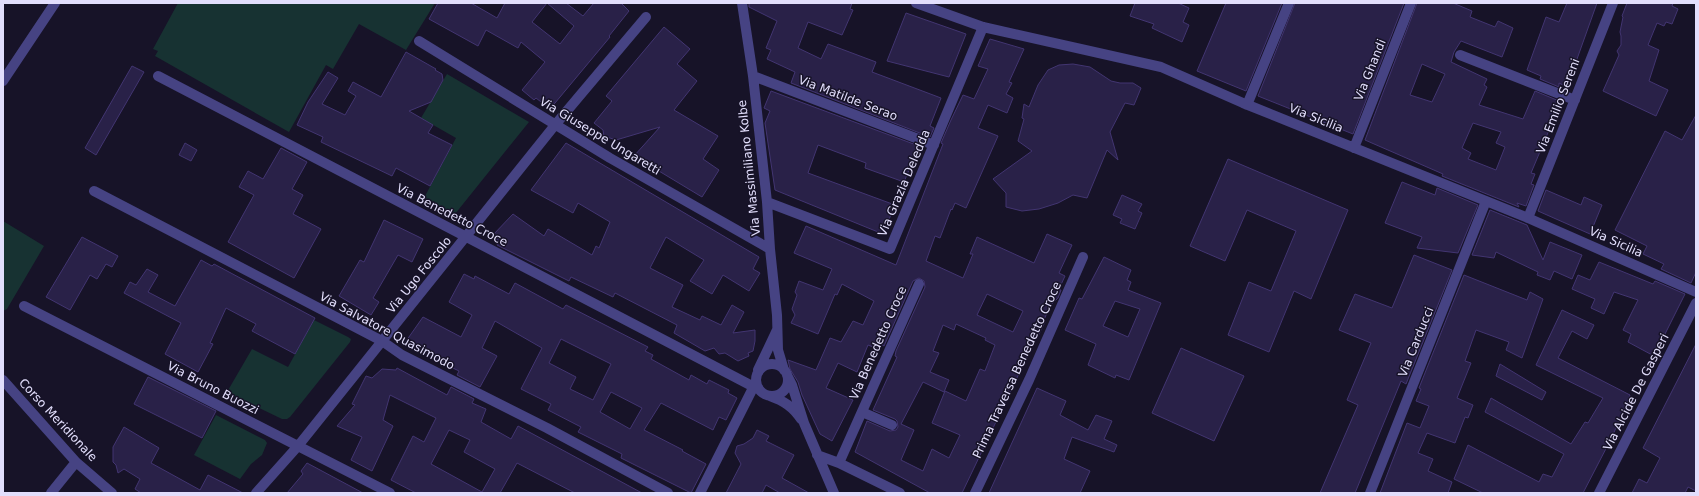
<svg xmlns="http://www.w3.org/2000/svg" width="1699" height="496" font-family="'DejaVu Sans',sans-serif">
	<rect width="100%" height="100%" fill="#171328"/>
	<path fill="#173232" d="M178 3H435L406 50 359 24 333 69 326 65 289 132 155 56 158 51 153 49Z
		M447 74 529 122 455 214 424 198 456 138 421 118Z
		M3 221 44 246 7 309 3 311Z
		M314 320 348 337 351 339 350 342 290 417 287 419H282L228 393 227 392 252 349 288 367Z
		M216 415 265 440 267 443 262 455 251 464 240 479 194 455Z"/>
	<path fill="#292148" stroke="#423571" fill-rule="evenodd" d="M438 3H471L497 18 505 3H566L583 16 594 3H621L629 11 609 36 610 37 550 109 536 98 534 100 522 90 545 62 521 42 518 48 486 30 478 46 429 19ZM547 3 574 26 560 44 532 22Z
		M749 3H852L850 9 853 10 842 35 808 22 798 48 821 59 828 44 876 62 872 72 941 98 930 126 934 128 930 137 791 83 795 72 767 59 771 50 766 48 777 21 749 7Z
		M1135 3H1178L1189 8 1183 22 1189 25 1182 42 1152 28 1154 24 1130 16Z
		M1226 3H1282L1246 91 1197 71Z
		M1295 3H1404L1353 134 1258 96Z
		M1417 3H1453L1472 11 1470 17 1495 27 1498 21 1513 28 1502 57 1461 41 1454 52 1451 62 1487 79 1484 85 1487 87 1479 105 1523 119 1535 91 1559 101 1560 104 1531 173 1535 174 1531 184 1534 185 1526 206 1517 203 1519 207 1442 176 1443 174 1365 140ZM1422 64 1445 74 1432 102 1410 95ZM1473 123 1501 132 1496 143 1505 147 1496 170 1468 159 1471 153 1462 148Z
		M1567 3H1597L1567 87 1559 83V87L1540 79 1541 76 1527 70 1546 17 1559 22Z
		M1627 3H1673L1672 6 1678 9 1672 24 1666 22 1664 26 1657 23 1648 45 1659 50 1649 81 1668 90 1656 116 1603 91 1619 55 1617 51 1621 45V36L1620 32 1623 17 1622 16Z
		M906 13 966 34 949 77 887 61Z
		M664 27 690 49 677 64 697 81 674 110 718 136 703 159 719 170 702 197 634 156 660 127 616 140 604 136 603 130 594 123 612 101 606 96Z
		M990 39 1024 49 1009 82 1012 83 1006 94 1013 98 1007 113 988 105 978 128 998 136 966 208 955 203 952 210 951 209 940 238 935 236 926 261 963 278 973 254H970L977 237 1034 263 1047 234 1072 245 1059 273 1065 276 1059 289 1061 290 1058 298 1050 306 1043 322H1045L1038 336H1037L962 493H930L855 452 867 421 890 431 896 430 898 427 897 421 895 419 873 410 897 357 895 356 896 351 925 287 924 281 919 278 913 281 884 346 881 344 878 349 868 345 857 372 838 363 826 388 853 400 832 441 820 434 802 395 798 382 790 369 788 360 816 370 830 338 841 342 853 321 863 325 874 301 842 284 837 295 835 294 818 334 791 323 795 315 792 309 797 295 795 292 799 281 823 290 832 269 794 253 806 226 896 265 943 144 941 143 951 120 963 95 974 99 988 69 978 66ZM987 294 1023 311 1013 332 977 315ZM956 324 986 338 985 340 995 345 985 371 980 369 966 401 945 391 932 423 960 435 949 458 932 449 923 471 901 460 914 430 901 424 923 382 944 392 949 380 930 372 939 353 933 351 943 325 954 330Z
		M406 52 436 69 435 70 442 74 443 80 431 102 409 111 433 125 428 133 452 145 430 186 396 168 392 176 321 142 323 137 297 125 308 102 328 72 338 78 322 104 345 115 356 96 348 91 353 82 381 97Z
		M1073 64 1090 67 1111 81 1120 83H1133L1141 88 1134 105 1125 103 1110 132 1118 160 1107 150 1087 198 1073 195 1058 203 1039 209 1022 211 1006 207V193L993 179 1032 151 1018 141 1024 119 1022 118 1024 104 1029 107 1038 85 1048 70 1059 65Z
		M132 66 144 72 96 155 85 148Z
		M771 91 919 146 904 182 865 168 866 163 818 145 808 173 895 205 883 234 775 190 765 123 770 111 764 108Z
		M1696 115V272L1691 283 1661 269 1664 264 1643 254 1647 246 1615 230 1665 131 1682 140Z
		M185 143 197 150 191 161 179 155Z
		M566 143 759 257 753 269 760 273 749 291 723 275 712 294 690 281 704 260 666 237 650 268 683 285 672 307 700 320 702 316 721 325 732 305 744 312 733 333 755 330V341L753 351 748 353 749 356 738 361 725 353 719 354 714 348 705 351 674 333 677 325 615 293 613 297 571 277 569 281 497 245 499 241 492 236 513 214 544 236 548 229 592 255 596 246 599 248 610 222 578 203 573 213 531 190Z
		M281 148 307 162 292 189 303 195 293 214 321 229 294 278 228 242 254 195 239 187 248 171 263 179Z
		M1228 159 1348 210 1311 299 1294 291 1269 352 1228 335 1249 282 1271 291 1296 231 1247 210 1225 261 1190 246Z
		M1402 182 1435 195 1437 188 1478 205 1458 253 1417 248 1422 237 1385 223Z
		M1546 190 1581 205 1584 197 1602 205 1590 234 1538 211Z
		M1122 195 1142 204 1138 211 1142 213 1135 229 1120 223 1122 219 1113 215Z
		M1490 210 1527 225 1543 260 1550 242 1582 255 1572 279 1554 271 1550 280 1537 275 1538 272 1496 252 1494 258 1472 255Z
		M384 220 423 239 412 262 398 255 373 298 379 302 371 315 339 296 360 260 364 262Z
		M82 237 118 256 112 267 106 264 97 279 90 275 70 310 46 297Z
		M1414 255 1452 270 1406 384 1401 381 1355 493H1320L1358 405 1347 400 1371 343 1339 330 1355 294 1392 308Z
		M1104 257 1131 270 1127 280 1131 282 1128 290 1161 303 1129 380 1116 375 1115 378 1088 365 1096 344 1065 330 1079 298 1082 299ZM1115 301 1140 309 1128 337 1103 326Z
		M201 260 212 266 214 264 315 318 295 354 252 331 256 324 226 308 210 343 213 344 198 372 165 354 181 323 124 293 130 282 136 285 147 269 158 275 148 292 175 306Z
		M1599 262 1653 284 1655 281 1685 294 1654 356 1628 342 1631 334 1623 330 1638 300 1614 292 1604 314 1591 308 1595 299 1572 289 1578 275 1590 280Z
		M464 274 474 279 475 276 509 294 515 283 563 309 566 305 648 347 645 351 653 355 651 359 689 380 691 375 707 384 709 380 729 390 728 393 737 398 726 420 719 417 713 430 661 403 644 430 683 450 682 451 706 464 691 493 621 458 622 454 578 432 581 427 548 410 551 404 521 389 542 348 495 321 482 348 497 356 480 387 457 375 459 371 404 344 423 317 461 337 472 315 449 302ZM561 339 611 364 593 400 570 389 576 377 549 363ZM611 392 642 408 630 429 600 412Z
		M1464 275 1527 300 1530 292 1543 299 1522 358 1506 350 1509 342 1476 330 1465 361 1471 363 1457 398 1473 405 1468 418 1465 417 1455 443 1427 433 1418 453 1433 459 1428 471 1452 482 1448 493H1380L1407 423 1420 428 1429 406 1416 401 1421 389 1419 388Z
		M1562 310 1594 325 1587 339 1572 331 1558 358 1630 395 1612 437 1583 493H1483L1454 479 1468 445 1539 482 1543 474 1552 477 1564 454 1485 412 1491 398 1571 444 1585 422 1588 423 1603 398 1536 365Z
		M1696 344V491L1688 487 1685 493H1632L1639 479 1647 483 1660 458 1643 448Z
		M1181 348 1244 376 1214 441 1152 413Z
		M1500 364 1546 392 1542 400 1496 376Z
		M397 368 447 395 451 387 474 399 472 403 486 409 481 422 511 439 518 426 642 493H575L517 463 500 493H416L391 480 413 436 424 442 436 418 390 395 383 420 393 426 372 471 351 460 362 437 337 426 355 405 352 404 366 376 372 378 382 369 396 370ZM449 430 470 440 464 452 495 469 482 492 431 464Z
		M148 377 216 411 202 438 134 404Z
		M1037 388 1066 401 1060 415 1088 430 1096 415 1112 421 1104 439 1117 445 1114 452 1072 437 1064 459 1090 471 1080 493H989Z
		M124 427 159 448 151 463 200 490 208 475 243 493H141L135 489 140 479 124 469 118 473 116 465 113 462V447Z
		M757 430 769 436 766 441 794 455 782 478 809 493H780L766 485 762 493H726L741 464 735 453 737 446 744 444 753 438Z
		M307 463 363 493H287L303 474 301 471Z"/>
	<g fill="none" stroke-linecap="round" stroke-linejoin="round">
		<path stroke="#464383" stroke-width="10" d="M742 3 753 76 767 202 770 249 777 315 778 350 784 370
			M916 3 983 27 1161 67 1243 103 1528 218 1696 292
			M419 41 610 158 770 249
			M1460 55 1575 100
			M158 76 754 387
			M753 76 934 145
			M3 81 55 3
			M1247 105 1289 3
			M1354 148 1411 3
			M94 191 382 341 402 355 547 428 668 493
			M767 202 890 249 983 27
			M1528 218 1613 3
			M24 306 390 493
			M756 380a16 16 0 1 1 32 0a16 16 0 1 1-32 0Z
			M758 370 777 330
			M787 375 792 385 804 423 834 493
			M3 380 76 462 112 493
			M770 396C784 401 793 407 801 419
			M862 412 892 425
			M817 455 839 463 900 493
			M839 463 919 284
			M51 493 76 462
			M256 493 298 446 555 125 646 17
			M700 493 756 382
			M975 493 1029 380 1083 257
			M1370 493 1486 201
			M1599 493 1696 303"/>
	</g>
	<g text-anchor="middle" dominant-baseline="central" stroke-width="3" stroke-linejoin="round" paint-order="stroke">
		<g font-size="12" fill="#e2defc" stroke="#171328">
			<text transform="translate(1370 70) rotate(-68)">Via Ghandi</text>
			<text transform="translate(848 98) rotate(21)">Via Matilde Serao</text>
			<text transform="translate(1558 106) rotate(-69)">Via Emilio Sereni</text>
			<text transform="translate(1316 118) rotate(22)">Via Sicilia</text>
			<text transform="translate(600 136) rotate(31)">Via Giuseppe Ungaretti</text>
			<text transform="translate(749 168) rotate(-96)">Via Massimiliano Kolbe</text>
			<text transform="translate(904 183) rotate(-67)">Via Grazia Deledda</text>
			<text transform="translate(452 215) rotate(27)">Via Benedetto Croce</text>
			<text transform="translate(1616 242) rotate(24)">Via Sicilia</text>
			<text transform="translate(419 275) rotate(-51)">Via Ugo Foscolo</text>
			<text transform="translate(387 331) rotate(28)">Via Salvatore Quasimodo</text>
			<text transform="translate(1416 342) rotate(-68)">Via Carducci</text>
			<text transform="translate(878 343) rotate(-66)">Via Benedetto Croce</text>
			<text transform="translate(1017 370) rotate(-65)">Prima Traversa Benedetto Croce</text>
			<text transform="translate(213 388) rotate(27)">Via Bruno Buozzi</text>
			<text transform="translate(1636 392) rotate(-63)">Via Alcide De Gasperi</text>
			<text transform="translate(58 420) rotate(47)">Corso Meridionale</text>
		</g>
	</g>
	<rect width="1699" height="496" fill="none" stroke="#e2defc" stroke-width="8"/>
</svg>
